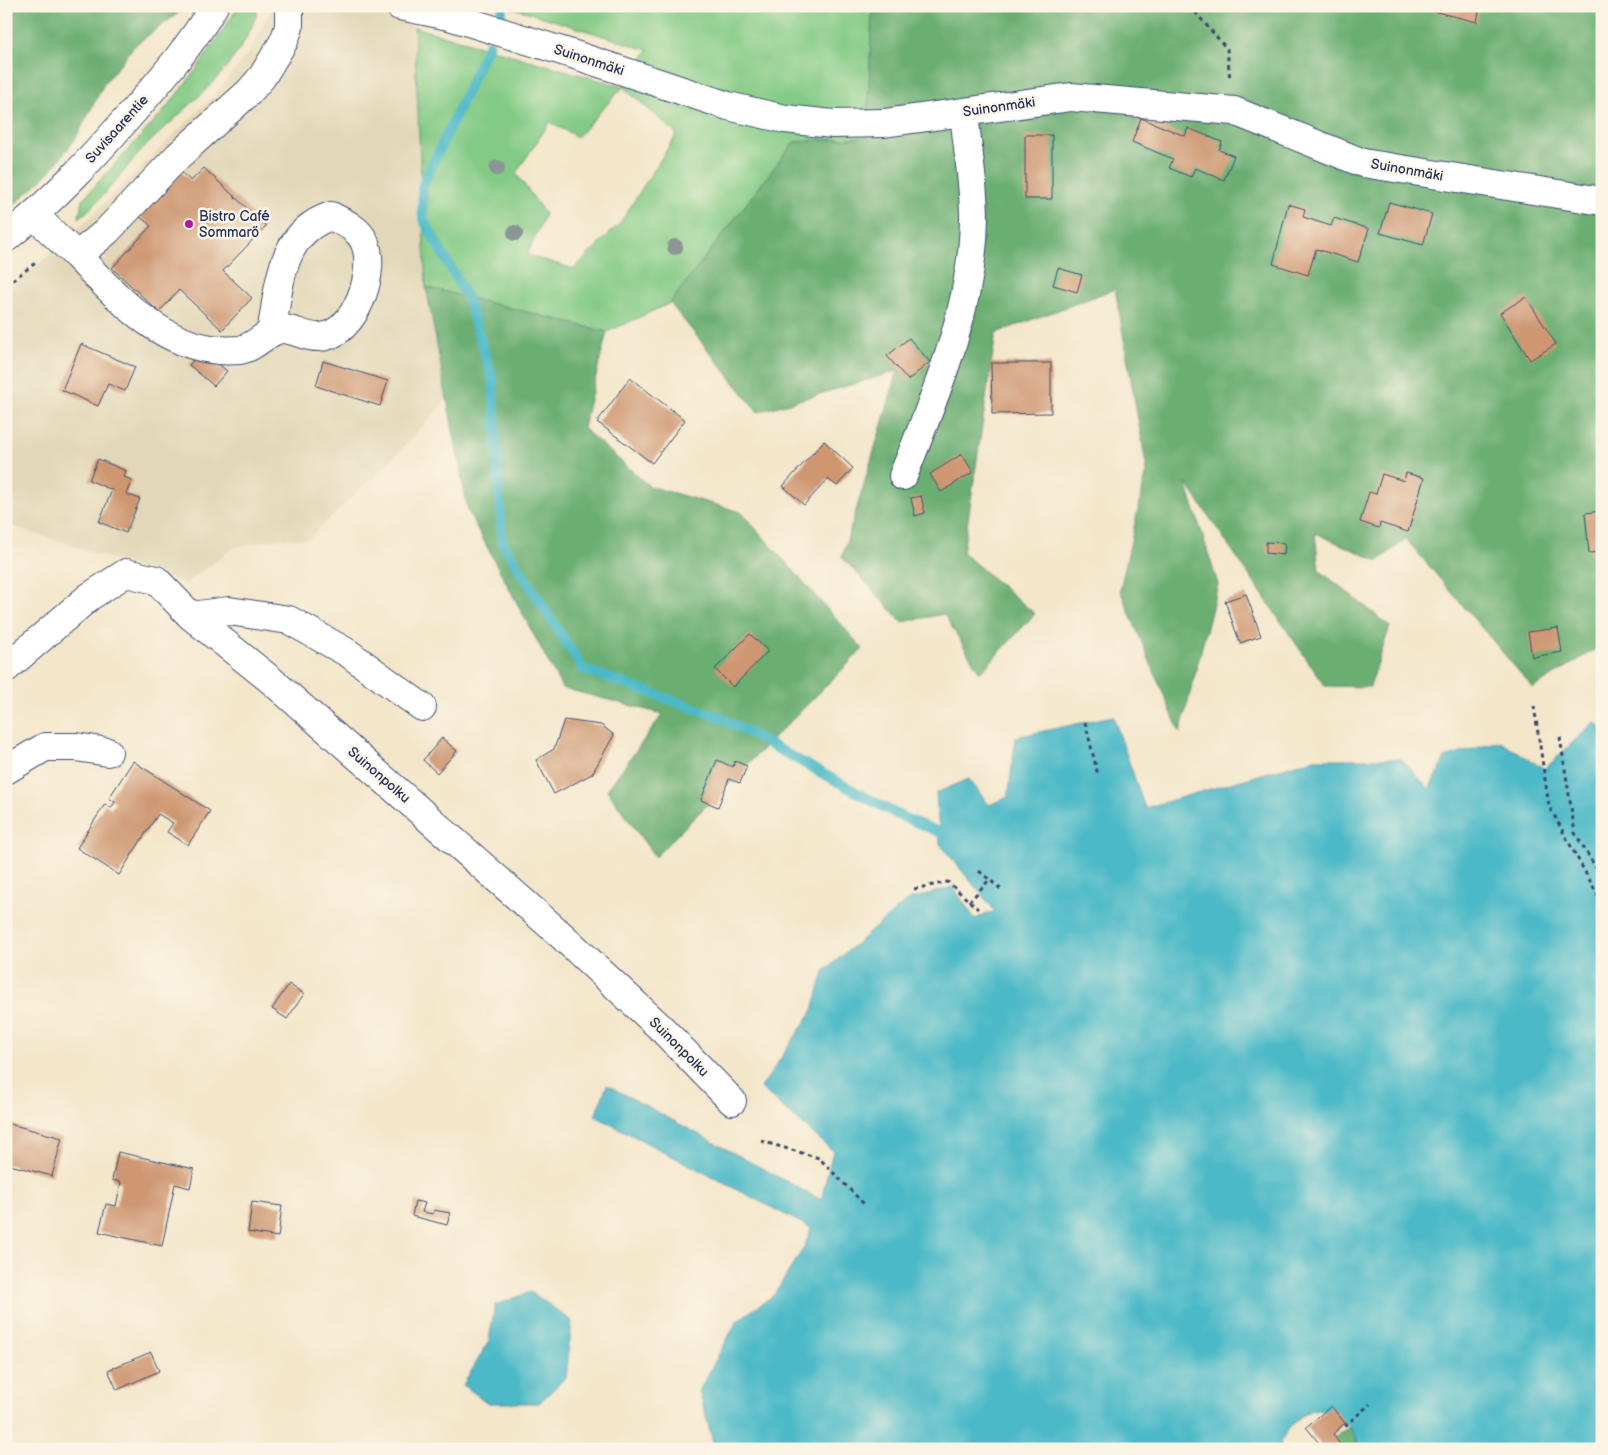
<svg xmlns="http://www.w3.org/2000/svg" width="1608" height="1455" font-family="'Balsamiq Sans',sans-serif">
	<rect width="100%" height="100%" fill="#fcf5e5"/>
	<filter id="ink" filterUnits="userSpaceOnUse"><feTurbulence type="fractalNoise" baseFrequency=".02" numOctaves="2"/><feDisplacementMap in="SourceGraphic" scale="10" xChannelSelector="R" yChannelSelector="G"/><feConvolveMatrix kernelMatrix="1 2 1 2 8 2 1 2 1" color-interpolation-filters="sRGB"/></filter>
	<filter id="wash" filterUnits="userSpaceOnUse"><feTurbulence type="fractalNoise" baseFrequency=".0096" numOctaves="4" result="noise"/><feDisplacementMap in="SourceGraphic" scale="20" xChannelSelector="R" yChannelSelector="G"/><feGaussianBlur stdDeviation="1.12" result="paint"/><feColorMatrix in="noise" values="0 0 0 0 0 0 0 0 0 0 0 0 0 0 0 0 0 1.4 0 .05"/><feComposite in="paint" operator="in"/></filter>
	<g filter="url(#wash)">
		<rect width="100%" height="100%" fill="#f3e6ca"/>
		<path fill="#e2d7b8" d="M273 6H363L414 27 426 287 447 400 392 459 308 539 283 538 235 547 186 583 6 524V290L65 242 213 96 250 51Z"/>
		<path fill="#83ca85" stroke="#4f7c72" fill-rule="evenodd" d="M239 6H259C242 70 184 106 141 151 123 171 99 203 79 218L82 200 162 113 196 70Z
			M508 6H878L872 12 867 137 794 142 670 303 607 332 426 287 414 27 623 87 648 50ZM623 87 677 134 620 223 574 269 527 255 545 214 516 173 550 122 577 137Z"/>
		<path fill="#6aae72" stroke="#426e68" d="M6 6H188L135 45 104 84 76 138 48 174 6 212Z
			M878 6H1602V645L1533 688 1406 539 1378 561 1315 533 1319 570 1390 626 1370 687 1325 686 1186 483 1218 584 1180 733 1120 590 1147 470 1115 289 996 333 963 553 1035 614 980 673 944 614 902 622 842 557 898 371 758 412 670 303 794 142 867 137 872 11Z
			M426 287 607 332 583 428 649 486 741 512 863 649 655 857 607 790 663 714 562 688 468 511Z
			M1349 1427 1353 1431 1359 1449H1315Z"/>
		<path fill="#4cb9c7" stroke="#347492" d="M1113 716 1145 808 1314 759H1401L1429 789 1445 758 1499 741 1545 769 1594 722 1602 728V1449H1359C1357 1435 1351 1428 1341 1419 1314 1396 1295 1418 1280 1442L1282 1449H715L699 1391 737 1321 774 1295 805 1246 811 1228 595 1116 607 1085 821 1200 833 1151 761 1088 813 1010 824 971 908 900 953 887 975 919 995 911 940 844 936 793 969 779 989 805 1008 797 1016 737Z
			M531 1292 572 1321 566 1377 539 1403H488L463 1385 489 1341 495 1305Z"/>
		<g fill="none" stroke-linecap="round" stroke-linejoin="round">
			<path stroke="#4cb9c7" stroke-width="10" d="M501 16 503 6
				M489 44 422 187 423 219 467 297 493 380 502 542 583 669 720 717 898 815 939 832"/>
		</g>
		<g id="blocks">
			<path fill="#ce9772" d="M1412 6H1480L1477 22Z
				M1141 118 1185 136 1188 128 1222 142 1219 150 1234 156 1224 180 1195 168 1191 177 1169 168 1173 159 1132 142Z
				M1025 135H1052V199H1025Z
				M204 168 266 226 223 271 252 298 222 330 179 290 159 312 112 268 151 226 138 215 179 170 191 181Z
				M1389 202 1432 214 1423 245 1380 233Z
				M1288 204 1305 209 1303 217 1331 226 1334 218 1369 229 1358 262 1316 249 1308 275 1273 264Z
				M1058 268 1082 275 1077 292 1053 285Z
				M1526 297 1556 344 1530 360 1500 313Z
				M909 338 930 362 908 380 887 356Z
				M81 344 135 367 125 391 108 384 98 406 62 390Z
				M202 350 227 371 214 386 189 365Z
				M323 361 388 381 380 406 316 386Z
				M991 363H1051V413L992 414Z
				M630 378 685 420 652 463 597 422Z
				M824 441 853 468 837 486 828 479 804 505 783 486Z
				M962 454 973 472 941 492 930 474Z
				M98 459 126 471 124 477 132 480 126 494 140 499 126 533 99 522 112 490 89 480Z
				M1406 473 1424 478 1408 532 1380 523 1379 528 1360 522 1369 492 1376 494 1382 474 1404 481Z
				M921 496 925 513 915 516 911 498Z
				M1602 511V552L1589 553 1585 513Z
				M1266 542 1285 543 1284 555 1266 553Z
				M1246 594 1261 636 1240 643 1225 601Z
				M1558 628 1562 652 1532 657 1528 632Z
				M750 634 768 651 733 687 715 669Z
				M564 720 601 725 614 735 592 774 554 794 536 760 554 749Z
				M442 738 457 751 437 773 423 760Z
				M717 760 733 767 735 761 747 766 740 783 729 779 718 807 701 800Z
				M133 761 210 811 188 845 167 832 173 823 158 814 119 875 77 848 105 804 111 808 115 802 109 798Z
				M289 984 304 994 287 1019 272 1009Z
				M6 1123 62 1138 52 1176 6 1164Z
				M118 1152 194 1169 190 1188 175 1184 162 1246 99 1232 106 1204 116 1206 121 1182 112 1180Z
				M415 1201 425 1203 422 1212 433 1214 434 1210 450 1213 447 1225 412 1216Z
				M252 1202 282 1206 278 1237 248 1232Z
				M151 1352 159 1371 117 1390 108 1370Z
				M1331 1406 1345 1423 1333 1434 1343 1449H1324L1306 1427Z"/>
		</g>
	</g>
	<g filter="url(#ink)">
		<use href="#blocks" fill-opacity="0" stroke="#3b4a6e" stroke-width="1"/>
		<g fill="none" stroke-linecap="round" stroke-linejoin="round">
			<defs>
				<path id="minor" d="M400 6 449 16 575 55 728 106 785 119 833 124 884 123 1071 97 1234 111 1363 163 1602 201
					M34 215 77 256 106 232 178 156 249 92 262 77 284 41 289 27V6
					M6 238C55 199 97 153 138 106 165 75 193 42 214 6
					M77 256C121 301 169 356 239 350 256 348 268 329 283 329 296 330 308 338 320 337 356 335 378 269 364 241 358 228 343 222 331 216 279 233 280 286 271 333
					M903 476C936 394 973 308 974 218 974 183 967 147 964 112
					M191 616 229 611 289 620 348 653 422 707
					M6 668 89 597 126 573 156 580 191 616 272 681 561 935 662 1029 732 1101
					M6 770 45 747H76L108 752"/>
			</defs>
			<use href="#minor" stroke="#3b4a6e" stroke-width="30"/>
			<path stroke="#3b4a6e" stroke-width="3" stroke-dasharray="4 4" stroke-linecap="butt" d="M1190 6 1227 49 1230 80
				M6 285 38 261
				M1534 706 1549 806 1602 903
				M1085 722 1098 775
				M1560 737 1575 833 1602 878
				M979 871 1002 890
				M914 889 948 882 978 909
				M969 902 989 880
				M761 1141 819 1158 865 1205
				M1345 1426 1370 1404"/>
			<use href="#minor" stroke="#fff" stroke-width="28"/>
		</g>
		<g fill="#8a9794">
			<circle cx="497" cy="168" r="8"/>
			<circle cx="515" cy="233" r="8"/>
			<circle cx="675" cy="247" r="8"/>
		</g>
	</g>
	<circle fill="#b5179e" stroke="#fcf5e5" stroke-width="2" cx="189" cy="224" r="5"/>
	<g text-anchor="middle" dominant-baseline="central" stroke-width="5" stroke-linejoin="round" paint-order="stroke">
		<g font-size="14" fill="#1b2f5e" stroke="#fcf5e5">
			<text transform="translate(589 60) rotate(18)">Suinonmäki</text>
			<text transform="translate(999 107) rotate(-8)">Suinonmäki</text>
			<text transform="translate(117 129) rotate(-48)">Suvisaarentie</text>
			<text transform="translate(1407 170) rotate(10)">Suinonmäki</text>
			<text transform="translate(379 775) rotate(41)">Suinonpolku</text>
			<text transform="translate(679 1047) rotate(45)">Suinonpolku</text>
		</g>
		<g font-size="14" fill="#1b2f5e" stroke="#fcf5e5" text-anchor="start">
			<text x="199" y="216">Bistro Café<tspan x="199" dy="16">Sommarö</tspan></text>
		</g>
	</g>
	<rect width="1608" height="1455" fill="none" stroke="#fcf5e5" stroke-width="25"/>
</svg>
